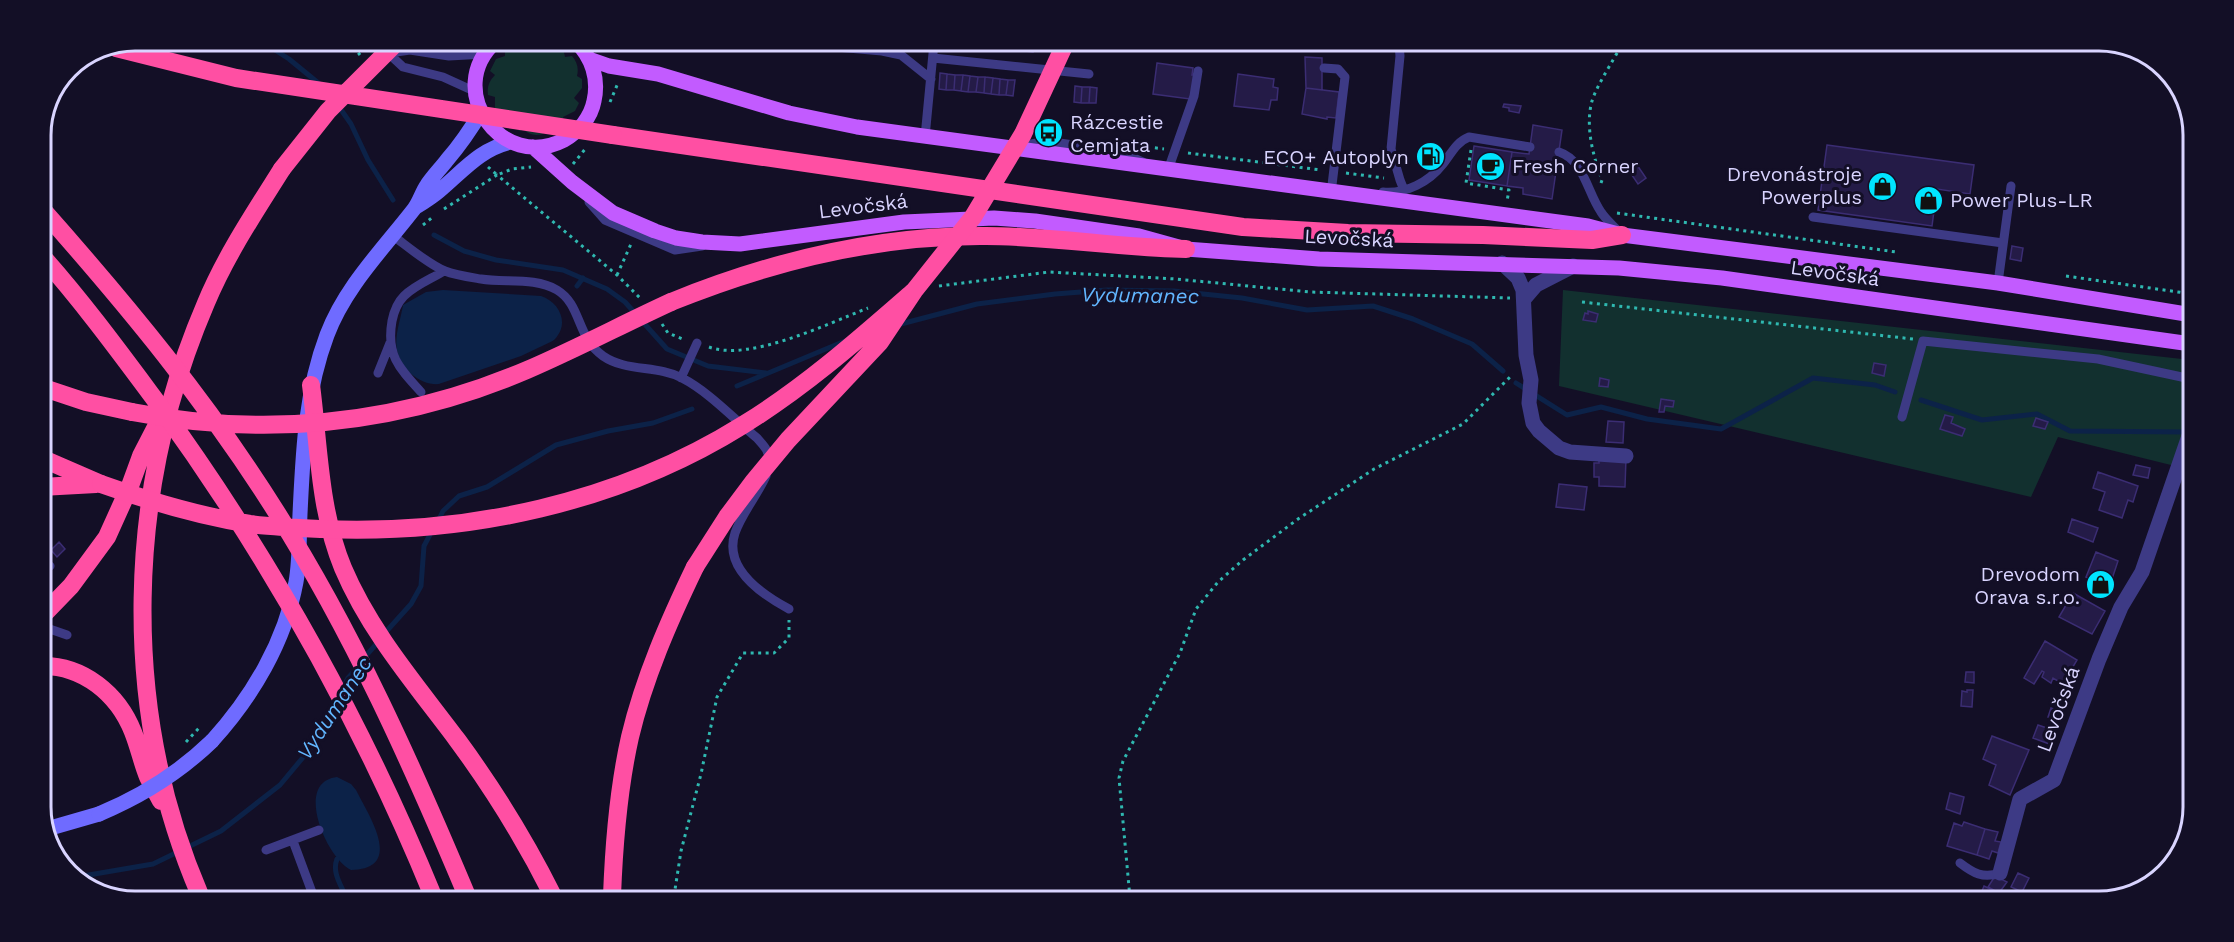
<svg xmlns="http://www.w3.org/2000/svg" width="2234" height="942" font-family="'Work Sans',sans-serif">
	<rect width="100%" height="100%" fill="#130f26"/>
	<path fill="#12302f" d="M527 42H543L547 46 552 42C560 44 564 49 565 57L572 56C577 62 579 68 577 76L582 79V88L574 98 579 103 575 111 563 117 565 124 545 128 543 134C535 136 529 135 523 129L520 131 512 127 495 109V97L488 95C487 87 489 81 495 75L490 71 496 59 505 56V49C512 44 517 43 525 46Z
		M1563 290 2191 360 2190 426 2175 466 2058 437 2031 497 1559 386Z
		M2182 846 2183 847 2154 883 2149 872Z"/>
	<path fill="#0c2248" d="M443 290 541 296C559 302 570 323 555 339 544 351 509 362 493 367 476 373 458 382 440 384 421 386 401 370 397 350 394 337 401 318 403 305L426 292Z
		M337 777 351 784 356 790C369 816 405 869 351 870 327 859 293 782 337 777Z"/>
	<path fill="#130f26" d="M561 337 551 347 505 367 444 387H430L521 356Z"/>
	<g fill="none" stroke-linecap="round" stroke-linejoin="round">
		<path stroke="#0c2248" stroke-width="5" d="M261 41 289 59 322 86
			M337 104 351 124 368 160 393 200
			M434 235 464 251 496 260 563 270 607 289 625 302 667 349 708 366 766 373
			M577 286 583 278
			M897 325 977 304 1055 294 1107 290 1174 291 1242 298 1307 310 1373 306 1413 319 1472 344 1503 371
			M1516 383 1567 415 1601 407 1647 419 1721 429 1813 378 1875 385 1895 392
			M737 386 845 341
			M1921 400 1982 420 2037 414 2070 431 2188 432
			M438 521 443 511 459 496 487 487 556 445 608 431 653 423 692 409
			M384 634 411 604 421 586 424 546 433 529
			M363 659 379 641
			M341 691 348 678 358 667
			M337 859C332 872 340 883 345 895
			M77 877 153 864 221 831 280 785 315 743 337 700"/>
	</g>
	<path fill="#241b47" stroke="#3b2d73" stroke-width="1.5" d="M1026 44H1034L1033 52 1025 51Z
		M1445 45H1471L1470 50Z
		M1305 57 1322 58V90L1306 88Z
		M1157 63 1193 68 1192 75H1196L1190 99 1153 94Z
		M940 73 947 74 946 90 939 89Z
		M947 74 955 75 954 90H946Z
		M1238 74 1274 79 1273 87 1278 88 1277 100H1271L1269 110 1234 106Z
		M955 75H963L961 91 954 90Z
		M963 75 970 76 968 92 961 91Z
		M970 76 978 77 976 92H968Z
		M978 77H985L984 93 976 92Z
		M985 77 993 78 991 94 984 93Z
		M993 78 1000 79 999 95 991 94Z
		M1000 79 1008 80 1006 95H999Z
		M1008 80H1015L1013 96 1006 95Z
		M1075 86 1082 87 1081 103 1074 102Z
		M1082 87H1090L1089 103H1081Z
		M1090 87 1097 88 1096 103H1089Z
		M1306 88 1339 92 1336 118 1327 117V119L1302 114Z
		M1504 104 1521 106 1519 113 1509 111V108L1503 107Z
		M1533 125 1562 130 1552 199 1523 194V188L1507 186 1512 152 1529 154Z
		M1827 145 1974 165 1970 194 1937 189 1932 226 1818 210Z
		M1474 146 1512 152 1507 186 1469 180Z
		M1635 162 1646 178 1638 184 1627 168Z
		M2012 246 2023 248 2021 261 2010 259Z
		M1588 311 1598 314 1596 322 1583 320 1585 313 1588 314Z
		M1874 363 1886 365 1884 376 1872 373Z
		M1600 378 1609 380 1608 387 1599 386Z
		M1661 399 1674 401 1673 407 1665 406 1664 412H1659Z
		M1945 415 1953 417 1951 423 1965 429 1962 436 1940 429Z
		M2036 418 2048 422 2045 429 2033 426Z
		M1608 421 1624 422 1623 443 1606 442Z
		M1599 457 1626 458 1625 487 1599 486V477H1594V463H1599Z
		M2136 465 2150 468 2148 478 2133 475Z
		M2098 472 2138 486 2133 502 2128 500 2122 518 2099 510 2105 492 2093 488Z
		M1559 484 1587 487 1584 510 1556 507Z
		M2072 519 2098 528 2093 542 2068 532Z
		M59 542 65 549 57 557 51 550Z
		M2096 552 2118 561 2111 582 2108 581 2103 592 2090 586 2093 580 2086 577Z
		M2073 593 2105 611 2092 634 2059 617Z
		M2045 641 2077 660 2063 684 2053 678 2051 683 2042 677 2044 672 2042 671 2034 684 2024 678Z
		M1966 672H1974V683L1965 682Z
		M1967 690H1973L1972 707 1961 706 1962 691 1967 692Z
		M2051 708 2058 711 2055 720 2048 717Z
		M2038 725 2056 731 2052 745 2033 738Z
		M1992 736 2029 750 2010 795 1989 785 1996 765 1983 759Z
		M1950 793 1964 797 1960 814 1946 809Z
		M1964 822 1985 829 1977 855 1947 846 1954 823 1962 826Z
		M1985 829 1998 832 1995 841 2001 842 1998 853 1992 851 1989 859 1977 855Z
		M2018 873 2029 878 2022 892 2011 887Z
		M1995 876 2007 882 1999 893 1988 887Z
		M1984 886 2001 894 1997 901H1978Z"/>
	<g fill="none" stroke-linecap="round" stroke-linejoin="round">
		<path stroke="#2fb8b0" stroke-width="3" stroke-dasharray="3 4.5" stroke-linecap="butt" d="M349 41 360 55
			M610 102 618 83
			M1140 146 1164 149
			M1471 150 1466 183 1509 190 1507 201
			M1188 153 1321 170
			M573 164 586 148
			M488 167 497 175 512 169 531 167
			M1346 173 1384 178
			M1601 183 1602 180C1593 156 1585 126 1592 101 1597 85 1613 61 1621 46
			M444 209 497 175 617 275 640 298
			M1617 213 1896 252
			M423 225 434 216
			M617 275 631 244
			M2066 276 2192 294
			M939 286 1049 272 1176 279 1310 292 1510 298
			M1582 302 1913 339
			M662 324 668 333 685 340
			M709 347C749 362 827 324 868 308
			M674 896 681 851 701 774 717 697 743 653H774L789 638V620
			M1130 898 1119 778 1123 761 1180 653 1196 609 1218 582 1243 560 1298 519 1374 469 1463 424 1513 374"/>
		<path stroke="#3d3a85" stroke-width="9" d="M367 41 388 53 403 67 443 77 476 92
			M791 43 882 51 901 55 931 79
			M1399 45 1400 56 1391 149 1400 180 1404 190
			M389 53 410 50 449 56 485 54
			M933 58 1089 74
			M1324 68 1338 69 1345 77 1332 185
			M925 137 934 43
			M1022 146 1046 141 1121 152 1143 162
			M1559 152C1584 160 1587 192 1601 212 1606 220 1614 226 1620 233
			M1168 170 1194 96 1198 71
			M1383 192C1406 194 1429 182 1443 164 1451 154 1456 142 1469 137L1530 147
			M589 202 605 220 675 250 702 246
			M1813 217 2003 243
			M392 235C407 246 428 264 445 271 455 275 469 277 481 279 505 283 535 277 557 290 582 305 576 337 603 356 626 372 657 365 682 378 709 392 733 418 757 438 763 445 769 450 769 460
			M1998 283 2011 186
			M378 373 390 343
			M681 378 697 343
			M421 392C399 368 386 355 392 321 394 311 397 303 404 296 415 285 431 279 444 271
			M1902 417 1923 341 2098 359 2191 379
			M766 476C757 496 742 513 735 533 723 569 763 595 789 609
			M41 569 50 566
			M41 626 67 635
			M293 841 313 895
			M266 850 319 830
			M1960 863C1973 873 1983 879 2000 873"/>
		<path stroke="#3d3a85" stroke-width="15" d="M1502 263 1518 278 1523 290 1526 355 1531 380 1529 403 1533 423 1539 431 1559 448 1570 452 1626 456
			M1524 299 1536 285 1573 266
			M2000 873 2020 799 2054 780 2099 659 2121 607 2142 572 2190 433"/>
		<path stroke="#6f6bff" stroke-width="15" d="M416 207C424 202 432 197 439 191 463 171 480 149 511 142
			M212 741C252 697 285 642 296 582 300 560 299 536 300 514 303 453 305 393 327 335 345 287 383 249 414 209 420 201 422 192 427 185 433 176 441 168 447 160 460 145 471 129 481 112
			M47 829 99 814"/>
		<path stroke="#c25bff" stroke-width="15" d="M495 42C443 90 502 172 564 140 579 132 591 117 594 101 599 79 592 57 576 42
			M589 59 609 66 658 74 789 113 857 127 1588 226 1622 235 1998 283 2192 315
			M533 147 572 182 613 213 655 231 676 238 702 242 740 244 904 222 994 218 1035 221 1139 236 1186 249 1319 259 1619 268 1722 278 2191 344"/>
		<path stroke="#ff4fa3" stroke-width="18" d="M613 135 1243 227 1348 233 1483 235 1592 240 1622 235
			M671 302C772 261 877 235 986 236 1053 236 1119 248 1186 249
			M311 385C319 446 319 510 343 568 370 632 417 686 458 741 494 790 526 842 553 896
			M41 387 86 402 132 412
			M41 458 101 484
			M41 487 96 484
			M41 617 71 586 107 537 130 486 141 456 157 425
			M41 666C83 665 118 694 133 732 139 747 142 762 148 777 152 785 157 793 161 801
			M200 895C119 707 126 489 206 303 226 255 255 212 282 169
			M612 896C614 843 618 790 630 737 644 678 669 621 695 567"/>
		<path stroke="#2fb8b0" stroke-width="3" stroke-dasharray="3 4.5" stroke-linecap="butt" d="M186 742 199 728"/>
		<path stroke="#6f6bff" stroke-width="15" d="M99 814C142 796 179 773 212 741"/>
		<path stroke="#ff4fa3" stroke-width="18" d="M116 48 236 78 613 135
			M282 169 328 111 398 41
			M41 208C126 304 209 404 277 513 353 633 412 765 467 896
			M41 255C83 302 121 354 159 405 270 558 361 720 433 896
			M132 412C267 438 400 424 527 370 576 349 623 324 671 302
			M101 484C149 501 199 516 250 524 273 527 298 528 322 529 468 535 618 503 743 425 805 387 859 339 914 291
			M695 567 727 517 754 481 788 440 880 342 914 291 973 217 1023 134 1065 44"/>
	</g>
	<defs>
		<symbol id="bus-disc" viewBox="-11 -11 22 22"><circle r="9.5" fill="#00e5ff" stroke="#130f26"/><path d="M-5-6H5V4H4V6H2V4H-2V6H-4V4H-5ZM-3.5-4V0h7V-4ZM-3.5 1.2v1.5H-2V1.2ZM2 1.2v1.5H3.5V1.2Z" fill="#111"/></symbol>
		<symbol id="fuel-disc" viewBox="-11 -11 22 22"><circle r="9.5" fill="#00e5ff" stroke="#130f26"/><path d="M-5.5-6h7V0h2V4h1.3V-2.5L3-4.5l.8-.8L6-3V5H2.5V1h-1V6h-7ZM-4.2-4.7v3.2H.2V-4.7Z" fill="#111"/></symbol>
		<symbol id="cafe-disc" viewBox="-11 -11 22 22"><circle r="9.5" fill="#00e5ff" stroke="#130f26"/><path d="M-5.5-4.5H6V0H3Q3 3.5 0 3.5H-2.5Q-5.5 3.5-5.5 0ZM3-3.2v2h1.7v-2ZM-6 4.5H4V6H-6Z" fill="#111"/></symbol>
		<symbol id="shop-disc" viewBox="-11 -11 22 22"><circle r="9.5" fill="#00e5ff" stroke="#130f26"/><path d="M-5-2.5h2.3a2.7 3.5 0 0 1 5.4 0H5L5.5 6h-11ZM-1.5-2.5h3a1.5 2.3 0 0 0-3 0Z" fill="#111"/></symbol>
	</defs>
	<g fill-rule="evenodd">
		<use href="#bus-disc" x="1032" y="116" width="33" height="33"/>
		<use href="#fuel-disc" x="1414" y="140" width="33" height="33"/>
		<use href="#cafe-disc" x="1474" y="150" width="33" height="33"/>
		<use href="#shop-disc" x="1866" y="170" width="33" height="33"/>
		<use href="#shop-disc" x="1912" y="184" width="33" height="33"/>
		<use href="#shop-disc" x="2084" y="568" width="33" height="33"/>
	</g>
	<g text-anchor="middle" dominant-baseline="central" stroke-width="6" stroke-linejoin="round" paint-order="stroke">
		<g font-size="20" fill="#d9d4ff" stroke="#130f26" text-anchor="start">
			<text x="1070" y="122">Rázcestie<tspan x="1070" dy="23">Cemjata</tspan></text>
			<text x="1409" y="157" text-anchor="end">ECO+ Autoplyn</text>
			<text x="1512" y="166">Fresh Corner</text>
			<text x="1862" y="174" text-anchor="end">Drevonástroje<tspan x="1862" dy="23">Powerplus</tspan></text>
			<text x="1950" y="200">Power Plus-LR</text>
			<text x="2080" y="574" text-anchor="end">Drevodom<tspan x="2080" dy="23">Orava s.r.o.</tspan></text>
		</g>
		<g font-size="20" fill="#d9d4ff" stroke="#130f26">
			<text transform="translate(863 206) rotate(-7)">Levočská</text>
			<text transform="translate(1349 238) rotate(3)">Levočská</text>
			<text transform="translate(1835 273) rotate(8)">Levočská</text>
			<text transform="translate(2058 709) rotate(-70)">Levočská</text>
		</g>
		<g font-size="21" font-style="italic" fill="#62b6ff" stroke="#130f26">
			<text transform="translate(1140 295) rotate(1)">Vydumanec</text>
			<text transform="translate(334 708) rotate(-57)">Vydumanec</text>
		</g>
	</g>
	<path d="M0 0H2234V942H0ZM135 51H2099A84 84 0 0 1 2183 135V807A84 84 0 0 1 2099 891H135A84 84 0 0 1 51 807V135A84 84 0 0 1 135 51Z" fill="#130f26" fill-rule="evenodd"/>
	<path fill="none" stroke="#d9d4ff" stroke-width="3" d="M135 51H2099A84 84 0 0 1 2183 135V807A84 84 0 0 1 2099 891H135A84 84 0 0 1 51 807V135A84 84 0 0 1 135 51Z"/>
</svg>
